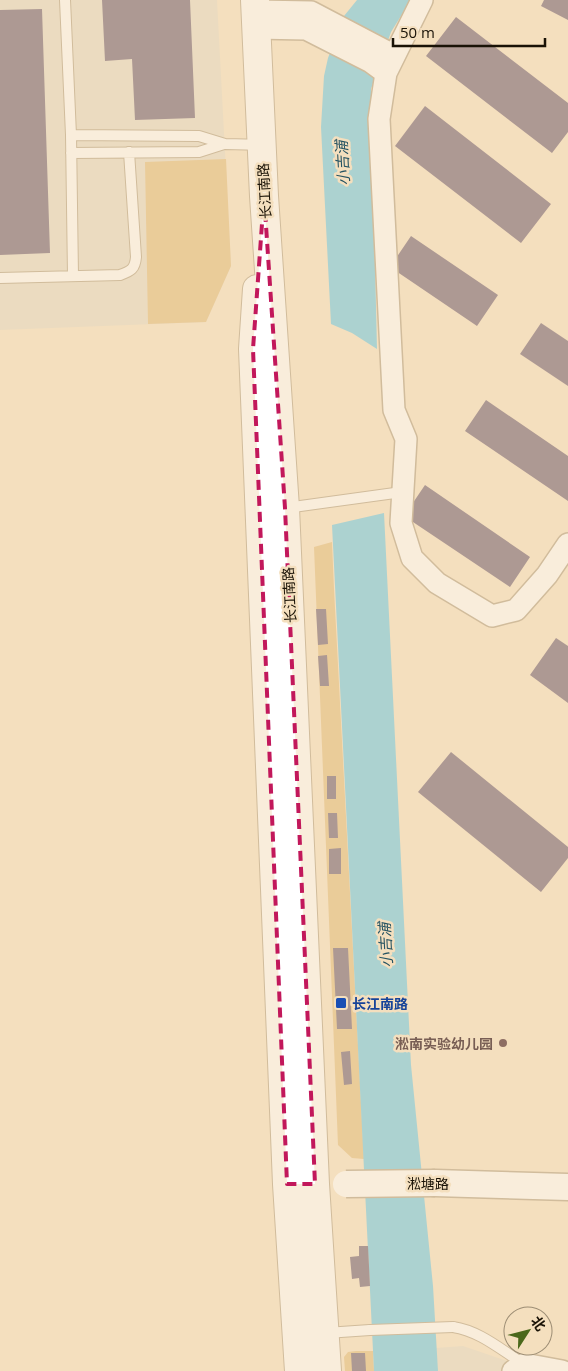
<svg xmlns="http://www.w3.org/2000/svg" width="568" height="1371" font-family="'Open Sans','Noto Sans SC',sans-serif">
	<rect width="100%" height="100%" fill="#f4dfbe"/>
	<path fill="#e0d8c3" d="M0 0H217L231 266 206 322 0 330Z
		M463 1346 536 1371H438L436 1348Z"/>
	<path fill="#deb56e" d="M226 159 231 266 206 322 148 324 145 162Z
		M332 542 334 589 364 1159 352 1158 338 1145 314 547Z
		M356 1351H373L374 1371H345L344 1357 348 1352Z"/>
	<path fill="#56c3e6" d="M357 0H411L391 32 371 89 377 349 352 333 331 324 321 127 324 76 328 58 344 16Z
		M384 513 411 1065 433 1286 438 1371H374L332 525Z"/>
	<path fill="#584560" d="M102 0H190L195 118 135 120 132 59 105 61Z
		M544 0H568V20L541 6Z
		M42 9 50 253 0 255V10Z
		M456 17 568 103V132L552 153 426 56Z
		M425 106 551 204 521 243 395 146Z
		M411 236 498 295 477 326 390 267Z
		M541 323 568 341V386L520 354Z
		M486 400 568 456V501L465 431Z
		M425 485 530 557 510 587 404 516Z
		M316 609H326L328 644 318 645Z
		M556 638 568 646V703L530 675Z
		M327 655 329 686H320L318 656Z
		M451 752 568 847V858L541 892 418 792Z
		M327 776H336V799H327Z
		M328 813H337L338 838H329Z
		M341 848V874H329V849Z
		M333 948H348L352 1029H337Z
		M350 1051 352 1084 344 1085 341 1052Z
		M359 1246H368L370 1286 360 1287 359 1278 352 1279 350 1257 359 1256Z
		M351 1353H365L366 1371H352Z"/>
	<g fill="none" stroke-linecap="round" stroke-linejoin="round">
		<defs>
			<path id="service" d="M65 0 71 135 73 276
				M71 135 199 136 225 144 261 145
				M71 153 199 152 224 144
				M0 278 120 275C131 271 135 269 136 257L129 152
				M286 508 402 492
				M453 1327C480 1331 501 1350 524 1364
				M326 1333 370 1330"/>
			<path id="minor" d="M422 0 386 73 379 119 394 410 406 439 401 523 412 558 437 583 492 616 516 610 547 575 568 544
				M256 11 311 12 393 55
				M256 28 306 29 371 62 386 73
				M513 1371 524 1364 562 1371"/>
			<path id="tertiary" d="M435 1183 568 1187"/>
			<path id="secondary" d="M255 0 264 196 285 508 315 1184 327 1371
				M257 289 253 349 287 1184 299 1371"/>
		</defs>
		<use href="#service" stroke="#a69373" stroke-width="12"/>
		<use href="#minor" stroke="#a69373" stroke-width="24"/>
		<use href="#tertiary" stroke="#a69373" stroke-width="29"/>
		<use href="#secondary" stroke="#a69373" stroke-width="30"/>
		<use href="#service" stroke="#fff" stroke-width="10"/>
		<use href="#minor" stroke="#fff" stroke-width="21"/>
		<use href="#tertiary" stroke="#fff" stroke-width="26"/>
		<use href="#secondary" stroke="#fff" stroke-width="28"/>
		<defs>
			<path id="service-bridge" d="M370 1330 453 1327"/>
			<path id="tertiary-bridge" d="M346 1184 435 1183"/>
		</defs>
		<use href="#service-bridge" stroke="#a69373" stroke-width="12" stroke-linecap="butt"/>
		<use href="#tertiary-bridge" stroke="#a69373" stroke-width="29" stroke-linecap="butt"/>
		<use href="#service-bridge" stroke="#fff" stroke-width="10"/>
		<use href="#tertiary-bridge" stroke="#fff" stroke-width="26"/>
	</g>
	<path d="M0 0H568V1371H0ZM264 196 285 508 315 1184H287L253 349Z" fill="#f4dfbe" fill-opacity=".55" fill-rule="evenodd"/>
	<path fill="none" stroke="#c2185b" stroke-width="4" stroke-dasharray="10 6" stroke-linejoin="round" d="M264 196 285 508 315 1184H287L253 349Z"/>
	<rect fill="#1a4fb4" stroke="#f4dfbe" stroke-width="2" x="335" y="997" width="12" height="12" rx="2.5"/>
	<circle fill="#8d6e63" stroke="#f4dfbe" stroke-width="2" cx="503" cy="1043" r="5"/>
	<g text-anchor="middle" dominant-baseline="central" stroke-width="5" stroke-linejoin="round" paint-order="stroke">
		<g font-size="14" fill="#191206" stroke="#f4dfbe">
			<text transform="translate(264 191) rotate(-93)">长江南路</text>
			<text transform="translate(289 595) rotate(-93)">长江南路</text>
			<text x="428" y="1183">淞塘路</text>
		</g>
		<g font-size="14" font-weight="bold" fill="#164399" stroke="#f4dfbe" text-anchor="start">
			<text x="352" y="1003">长江南路</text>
		</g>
		<g font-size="14" font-weight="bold" fill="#785e54" stroke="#f4dfbe" text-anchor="end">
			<text x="493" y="1043">淞南实验幼儿园</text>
		</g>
		<g font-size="15" font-style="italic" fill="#255362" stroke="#f4dfbe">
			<text transform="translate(342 163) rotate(-93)">小吉浦</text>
			<text transform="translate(385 945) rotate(-93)">小吉浦</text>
		</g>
	</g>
	<g transform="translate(528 1331) rotate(54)"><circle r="24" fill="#f4dfbe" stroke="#9c8d74"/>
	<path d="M0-4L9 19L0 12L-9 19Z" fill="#4b681b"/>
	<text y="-8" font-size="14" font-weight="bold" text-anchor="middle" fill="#191206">北</text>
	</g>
	<path d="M393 38v8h152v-8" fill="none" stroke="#191206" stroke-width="2.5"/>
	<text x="400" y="38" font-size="15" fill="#191206" stroke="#f4dfbe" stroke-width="4" paint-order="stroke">50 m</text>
</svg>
